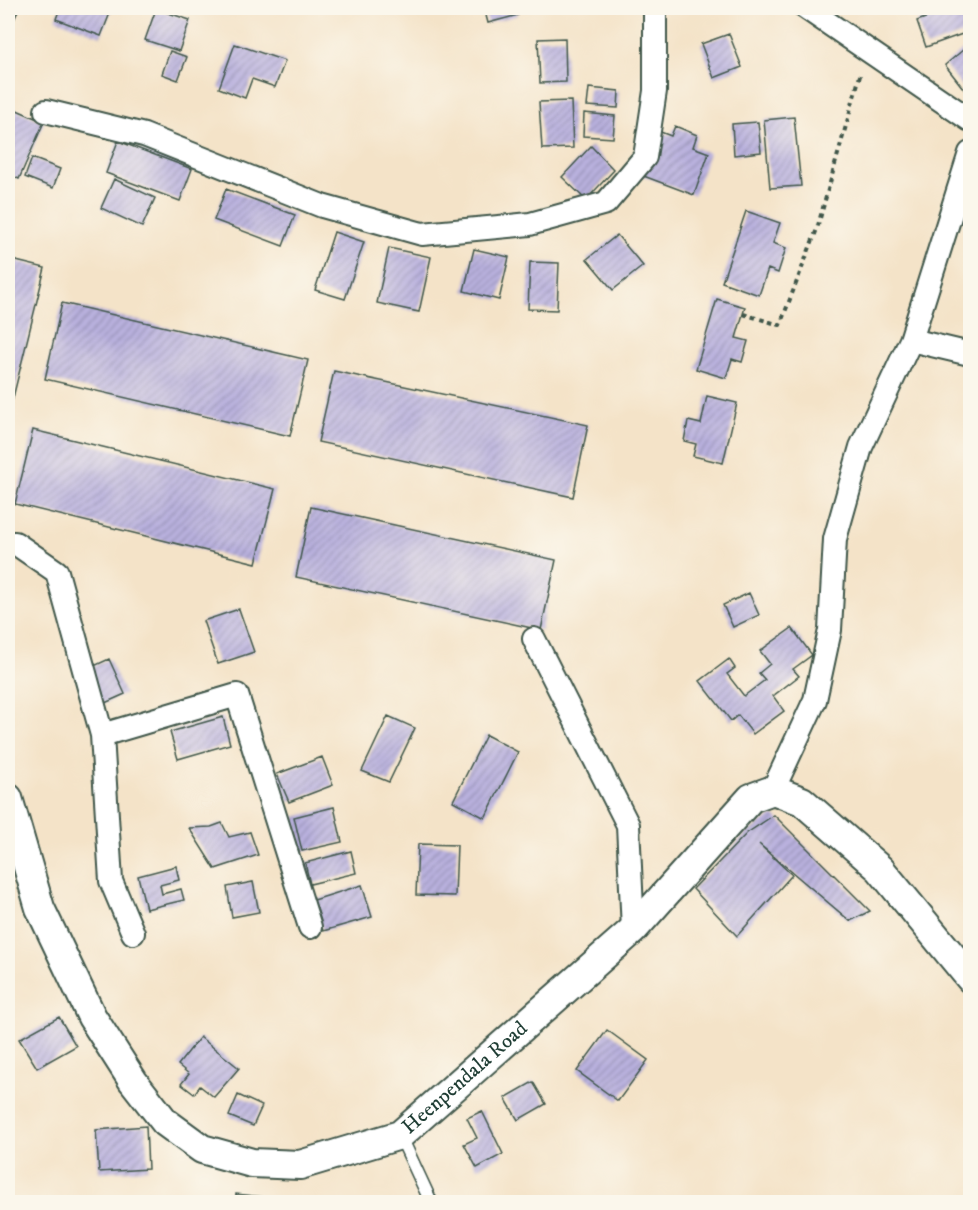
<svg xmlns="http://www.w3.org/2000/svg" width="978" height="1210" font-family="'IM FELL DW Pica',serif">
	<defs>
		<pattern id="building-hatch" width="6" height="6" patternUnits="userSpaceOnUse" patternTransform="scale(1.5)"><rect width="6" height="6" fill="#b9b1de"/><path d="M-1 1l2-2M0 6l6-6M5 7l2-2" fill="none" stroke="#9691b5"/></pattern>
	</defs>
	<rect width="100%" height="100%" fill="#fbf7ec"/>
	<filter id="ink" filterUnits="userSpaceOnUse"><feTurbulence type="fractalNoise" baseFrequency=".0167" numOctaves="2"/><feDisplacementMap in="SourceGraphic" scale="12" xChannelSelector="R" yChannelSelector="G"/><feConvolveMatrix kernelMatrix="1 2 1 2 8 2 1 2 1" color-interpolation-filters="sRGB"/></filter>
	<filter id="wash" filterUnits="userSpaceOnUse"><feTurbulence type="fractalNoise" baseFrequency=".008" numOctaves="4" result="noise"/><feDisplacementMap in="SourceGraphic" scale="24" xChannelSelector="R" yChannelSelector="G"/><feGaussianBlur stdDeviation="1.35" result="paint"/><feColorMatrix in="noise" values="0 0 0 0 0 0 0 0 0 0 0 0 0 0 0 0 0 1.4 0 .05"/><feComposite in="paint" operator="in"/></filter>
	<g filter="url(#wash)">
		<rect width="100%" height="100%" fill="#f4e3c8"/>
		<g id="blocks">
			<path fill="url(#building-hatch)" d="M8 8H19L14 20 8 18Z
				M60 8H112L101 36 56 19Z
				M484 8H516L518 15 488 23Z
				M937 8H960L968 32 926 47 917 21 939 13Z
				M156 9 190 20 179 51 145 40Z
				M729 34 742 67 714 78 701 44Z
				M565 38 566 82 540 83 538 39Z
				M235 44 285 61 275 87 252 79 245 98 219 88Z
				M970 44V90L967 93 945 65Z
				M170 51 187 57 178 80 162 74Z
				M589 88 619 91 618 108 587 106Z
				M571 101 573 148 542 149 539 102Z
				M8 106 44 122 19 179 8 174Z
				M584 113 615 116 613 138 583 136Z
				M794 117 801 186 770 188 764 120Z
				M758 122 761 152 734 155 732 124Z
				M675 126 697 135 693 147 709 153 694 195 641 175 658 131 671 136Z
				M118 141 192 169 180 201 106 173Z
				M591 146 614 170 586 200 562 177Z
				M32 158 60 169 53 188 25 177Z
				M114 179 155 198 142 227 101 208Z
				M226 189 295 215 283 246 214 220Z
				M746 211 780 223 773 243 786 248 778 273 768 269 759 295 722 282Z
				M334 232 364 242 345 299 315 290Z
				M617 235 643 266 613 290 587 259Z
				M389 248 431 257 419 312 377 303Z
				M474 249 509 257 499 300 464 291Z
				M8 259 45 268 8 418Z
				M530 262 559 263 557 310 528 309Z
				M717 299 745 307 736 338 748 341 742 362 732 359 726 378 696 369Z
				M62 303 308 360 290 436 45 379Z
				M334 371 588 425 573 497 318 442Z
				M707 396 737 403 723 463 693 456 696 444 684 441 688 421 701 424Z
				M33 430 275 489 256 563 15 504Z
				M311 507 556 560 541 630 296 577Z
				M749 593 759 615 733 627 723 605Z
				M239 609 254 652 218 664 203 621Z
				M792 628 812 655 793 669 799 676 773 696 784 711 753 734 738 715 731 721 700 681 729 659 735 668 727 674 744 696 765 680 759 673 770 664 760 651Z
				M109 659 125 694 96 707 81 672Z
				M388 716 415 728 389 782 362 771Z
				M223 717 230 744 178 759 170 732Z
				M486 735 518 752 485 818 453 801Z
				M322 757 333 785 289 802 277 774Z
				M334 807 342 842 302 851 294 817Z
				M774 815 870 911 850 921 759 844 792 875 737 936 693 889 747 833Z
				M222 823 229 837 250 832 258 855 215 869 189 828 211 827Z
				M418 844 457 845 455 896 416 895Z
				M351 851 356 873 310 884 305 863Z
				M176 866 179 880 160 885 162 894 181 889 184 900 146 909 138 876Z
				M253 882 259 912 232 917 227 887Z
				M362 885 372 917 323 931 314 900Z
				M59 1017 76 1046 37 1068 19 1039Z
				M607 1030 648 1060 618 1101 577 1071Z
				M200 1037 239 1068 214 1097 200 1086 194 1094 181 1084 189 1074 178 1065Z
				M533 1082 546 1104 518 1120 505 1098Z
				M238 1095 262 1106 253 1126 229 1116Z
				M482 1111 503 1154 477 1168 464 1144 477 1138 467 1118Z
				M146 1126 148 1169 99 1172 96 1130Z
				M236 1194 264 1197 263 1202H235Z"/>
		</g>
	</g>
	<g filter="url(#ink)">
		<use href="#blocks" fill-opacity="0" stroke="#3f564a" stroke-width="1.5"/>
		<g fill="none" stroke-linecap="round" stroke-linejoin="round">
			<defs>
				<path id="service" d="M400 1135 431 1202"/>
				<path id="minor" d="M806 8 970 120
					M46 111 144 135 322 206 422 234 530 224 606 203 645 157 655 91V8
					M911 340 970 354
					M8 543H15L57 572 102 735 111 881 133 933
					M534 639 628 825 633 930
					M102 735 237 695 310 927
					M773 790 815 700 830 630 835 539 861 447 911 340 970 153"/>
				<g id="tertiary">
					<path id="s1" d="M8 798 40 908 92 1017 133 1081 165 1122 202 1149 252 1163 300 1165 400 1135 633 930 751 798 773 790 802 801 880 869 970 978"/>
				</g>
			</defs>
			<use href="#service" stroke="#3f564a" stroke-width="15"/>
			<use href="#minor" stroke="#3f564a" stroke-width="26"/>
			<use href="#tertiary" stroke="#3f564a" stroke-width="32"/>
			<path stroke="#3f564a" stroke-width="4" stroke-dasharray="4.5 4.5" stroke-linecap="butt" d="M743 314 780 325 817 229 861 72"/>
			<use href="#service" stroke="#fff" stroke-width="12"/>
			<use href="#minor" stroke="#fff" stroke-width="22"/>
			<use href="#tertiary" stroke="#fff" stroke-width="28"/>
		</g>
	</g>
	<g text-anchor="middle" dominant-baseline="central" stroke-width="6" stroke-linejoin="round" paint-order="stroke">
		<g font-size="21" fill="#1f3d34" stroke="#fbf7ec">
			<text stroke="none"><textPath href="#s1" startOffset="700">Heenpendala Road</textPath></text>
		</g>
	</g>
	<rect width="978" height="1210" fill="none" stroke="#fbf7ec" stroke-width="30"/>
</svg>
